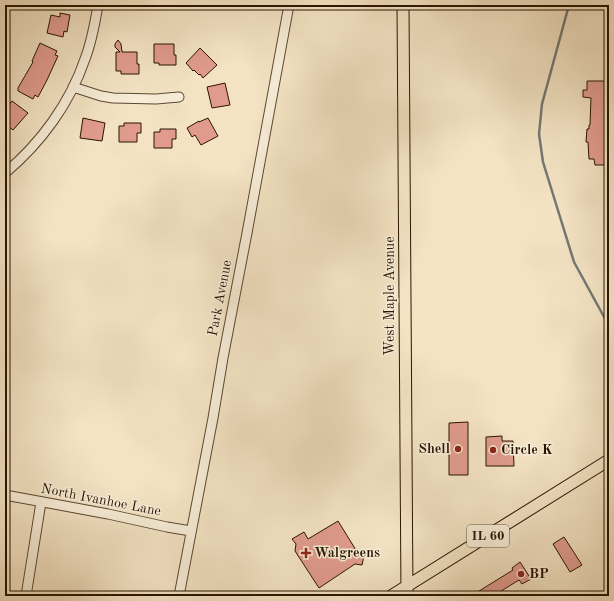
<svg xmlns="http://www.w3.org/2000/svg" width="614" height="601" font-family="'Old Standard TT',serif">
	<rect width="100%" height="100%" fill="#f3e3c3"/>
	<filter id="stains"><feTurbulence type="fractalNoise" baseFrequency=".005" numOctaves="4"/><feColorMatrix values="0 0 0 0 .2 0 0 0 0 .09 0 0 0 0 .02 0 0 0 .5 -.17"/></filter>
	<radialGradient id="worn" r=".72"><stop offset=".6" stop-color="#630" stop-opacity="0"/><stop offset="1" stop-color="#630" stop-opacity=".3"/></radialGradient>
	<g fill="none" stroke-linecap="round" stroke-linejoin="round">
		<path stroke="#727873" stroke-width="2.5" d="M569 5 542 104 539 134 543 162 574 262 609 326"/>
	</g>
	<path fill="#e09b8d" stroke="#2b1400" d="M60 13 70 15 67 32 64 31 63 37 47 33 51 15 60 17Z
		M118 40 121 44 122 52H137V64H139V74H121V71H116V52H120L115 47V44Z
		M40 43 57 51 55 55 58 56 47 80 38 97 35 95 33 99 18 91V88L33 62 32 61Z
		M154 44H174V55H176V65H159V63H154Z
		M200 48 217 65 203 78 200 74 199 75 194 70 193 71 186 63Z
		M587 81H609V142H608L609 159H607L608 165H595L594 159H589L588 142H586L587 129H589V125H590L591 98 583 97V90H587Z
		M225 83 230 105 212 108 207 87Z
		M12 101 28 113 13 130 5 124V110Z
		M83 118 105 123 102 141 80 138Z
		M208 118 218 136 201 145 195 135 192 137 187 128 199 121V122Z
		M124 123H141V133H137V142H119V126H124Z
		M160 129H176V139H172V148H154V132H160Z
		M468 422V475H449V423Z
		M502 436V441H513L514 466H486V437Z
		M338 521 359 555 364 556 362 565 355 564 319 588 295 551 296 544 292 539 304 532 308 539Z
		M564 537 582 565 570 572 553 544Z
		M520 562 531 579 522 584 519 580 493 596H471L513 570 512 568Z"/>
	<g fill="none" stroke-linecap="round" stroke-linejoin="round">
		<defs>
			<path id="minor" d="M73 87 101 96 113 98 156 99 179 97
				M5 173C41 143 70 103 85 59 92 41 95 23 98 5
				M5 495 108 514 167 527 191 531
				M26 596 41 502
				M179 596 213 418 223 358 247 233 289 5"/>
			<path id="major" d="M403 5 407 596
				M391 596 609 460"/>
		</defs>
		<use href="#minor" stroke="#5d4831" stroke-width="11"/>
		<use href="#major" stroke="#2b1400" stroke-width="13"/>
		<use href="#minor" stroke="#f7edd8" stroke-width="9"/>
		<use href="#major" stroke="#f3e3c3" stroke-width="11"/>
	</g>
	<g fill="#8f2418" stroke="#f7edd8" stroke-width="1.5">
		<circle cx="458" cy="449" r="4"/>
		<circle cx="493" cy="450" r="4"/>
		<path d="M304 547h4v4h4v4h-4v4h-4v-4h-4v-4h4z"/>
		<circle cx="521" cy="574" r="4"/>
	</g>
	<g text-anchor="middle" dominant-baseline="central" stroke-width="3" stroke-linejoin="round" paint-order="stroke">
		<rect fill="#f7edd8" stroke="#685541" stroke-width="1" x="467" y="525" width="42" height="22" rx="3"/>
		<g font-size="13" font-weight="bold" fill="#2b1400">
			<text x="488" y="536">IL 60</text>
		</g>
		<g font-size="14" fill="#2b1400" stroke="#f7edd8">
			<text transform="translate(390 296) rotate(-90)">West Maple Avenue</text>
			<text transform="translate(220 298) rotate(-79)">Park Avenue</text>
			<text transform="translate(101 500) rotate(11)">North Ivanhoe Lane</text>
		</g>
		<g font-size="14" font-weight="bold" fill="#2b1400" stroke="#f7edd8" text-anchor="start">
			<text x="450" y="449" text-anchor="end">Shell</text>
			<text x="501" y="450">Circle K</text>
			<text x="314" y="553">Walgreens</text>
			<text x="529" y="574">BP</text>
		</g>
	</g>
	<rect width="614" height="601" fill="none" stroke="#f3e3c3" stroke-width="20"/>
	<rect x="6" y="6" width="602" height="589" fill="none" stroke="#2b1400" stroke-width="2"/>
	<rect x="10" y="10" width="594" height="581" fill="none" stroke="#2b1400"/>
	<rect width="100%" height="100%" filter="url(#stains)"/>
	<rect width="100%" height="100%" fill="url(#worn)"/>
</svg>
